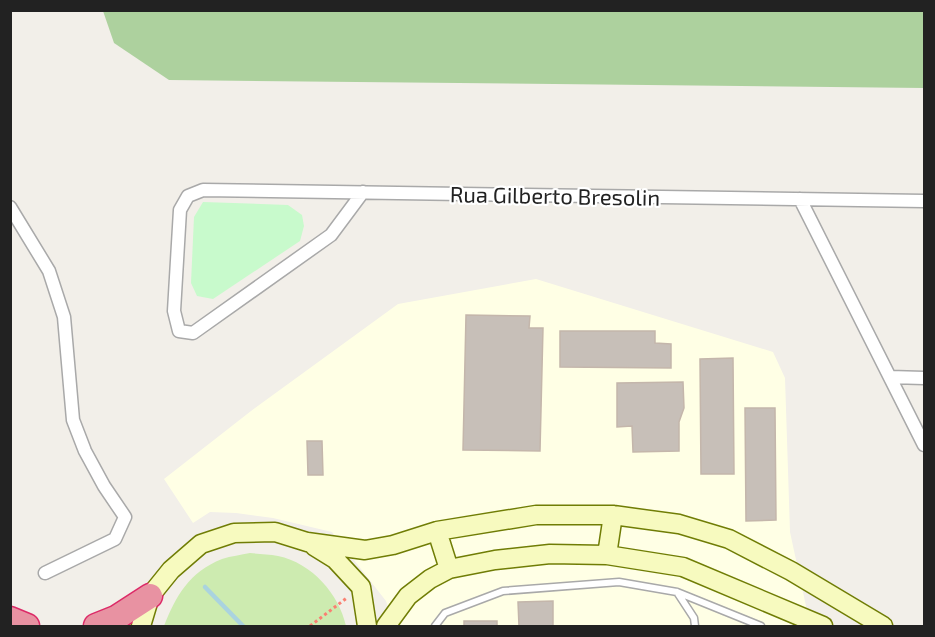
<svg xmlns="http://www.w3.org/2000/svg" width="935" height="637" font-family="'Exo 2',sans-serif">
	<rect width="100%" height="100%" fill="#f2efe9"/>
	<path fill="#ffffe5" d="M536 279 773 352 785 378 790 532 809 620 817 626H394L386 601 332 532 273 518 236 513 210 512 193 523 164 479 251 411 398 304Z"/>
	<path fill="#cdebb0" d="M250 553C259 554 269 554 278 556 312 563 339 594 346 626H164C176 596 189 572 222 559 231 556 241 555 250 553Z"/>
	<path fill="#add19e" d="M103 11H924V88L169 80 114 43Z"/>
	<path fill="#c8facc" d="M203 202 288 205 302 215 304 226 300 241 213 299 197 296 191 283 194 217Z"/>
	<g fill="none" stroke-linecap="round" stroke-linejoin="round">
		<path stroke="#aad3df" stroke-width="4.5" d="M205 587 243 626"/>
	</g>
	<path fill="#c7bfb8" stroke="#c4b6ab" stroke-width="1.5" d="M466 315 530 316 529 328H543L540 451 463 450Z
		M560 331H655V343L671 344V368L560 367Z
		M733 358 734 474H701L700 359Z
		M683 382 684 408 679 422V451L633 452 632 426 617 427V383Z
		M745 408H775L776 520 746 521Z
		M307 441H322L323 475H308Z
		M553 601V626H519L518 602Z
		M464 621H497V626H464Z"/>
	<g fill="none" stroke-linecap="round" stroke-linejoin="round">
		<defs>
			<path id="service" d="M677 592 694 618 695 626
				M435 626 445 613 503 591 619 582 677 592 761 626"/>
			<path id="minor" d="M363 192 331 235 193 333 179 331 174 311 180 210 188 196 203 190 924 201
				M800 199 924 445
				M10 207 49 271 64 317 73 420 85 451 104 486 125 517 115 539 45 573
				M890 377 924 378"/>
			<path id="secondary" d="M437 531 449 569
				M314 546 335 559 361 587 367 626
				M607 555 613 515
				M141 626 150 596 171 570 201 544 234 533 275 532 307 542 365 550 393 545 437 531 536 515H613L679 524 729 539 791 571 883 626
				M386 626 408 596 430 579 449 569 495 560 550 554 607 555 683 567 823 626"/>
			<path id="motorway" d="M10 619 27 626
				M96 626 116 618 150 596"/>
		</defs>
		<use href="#service" stroke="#a9a9a9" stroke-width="9"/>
		<use href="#minor" stroke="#a9a9a9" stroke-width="15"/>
		<use href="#secondary" stroke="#707d05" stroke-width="21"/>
		<use href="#motorway" stroke="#dc2a67" stroke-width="27"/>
		<path stroke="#fa8072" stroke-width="3" stroke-dasharray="3 3" stroke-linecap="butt" d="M310 626 348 597"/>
		<use href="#service" stroke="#fff" stroke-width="6"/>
		<use href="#minor" stroke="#fff" stroke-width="12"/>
		<use href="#secondary" stroke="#f7fabf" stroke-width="18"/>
		<use href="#motorway" stroke="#e892a2" stroke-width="24"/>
	</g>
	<g text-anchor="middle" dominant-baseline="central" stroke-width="4.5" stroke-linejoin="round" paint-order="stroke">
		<g font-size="22" fill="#222" stroke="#fff">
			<text transform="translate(555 195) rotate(1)">Rua Gilberto Bresolin</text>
		</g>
	</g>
	<rect width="935" height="637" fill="none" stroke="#222222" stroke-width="24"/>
</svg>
